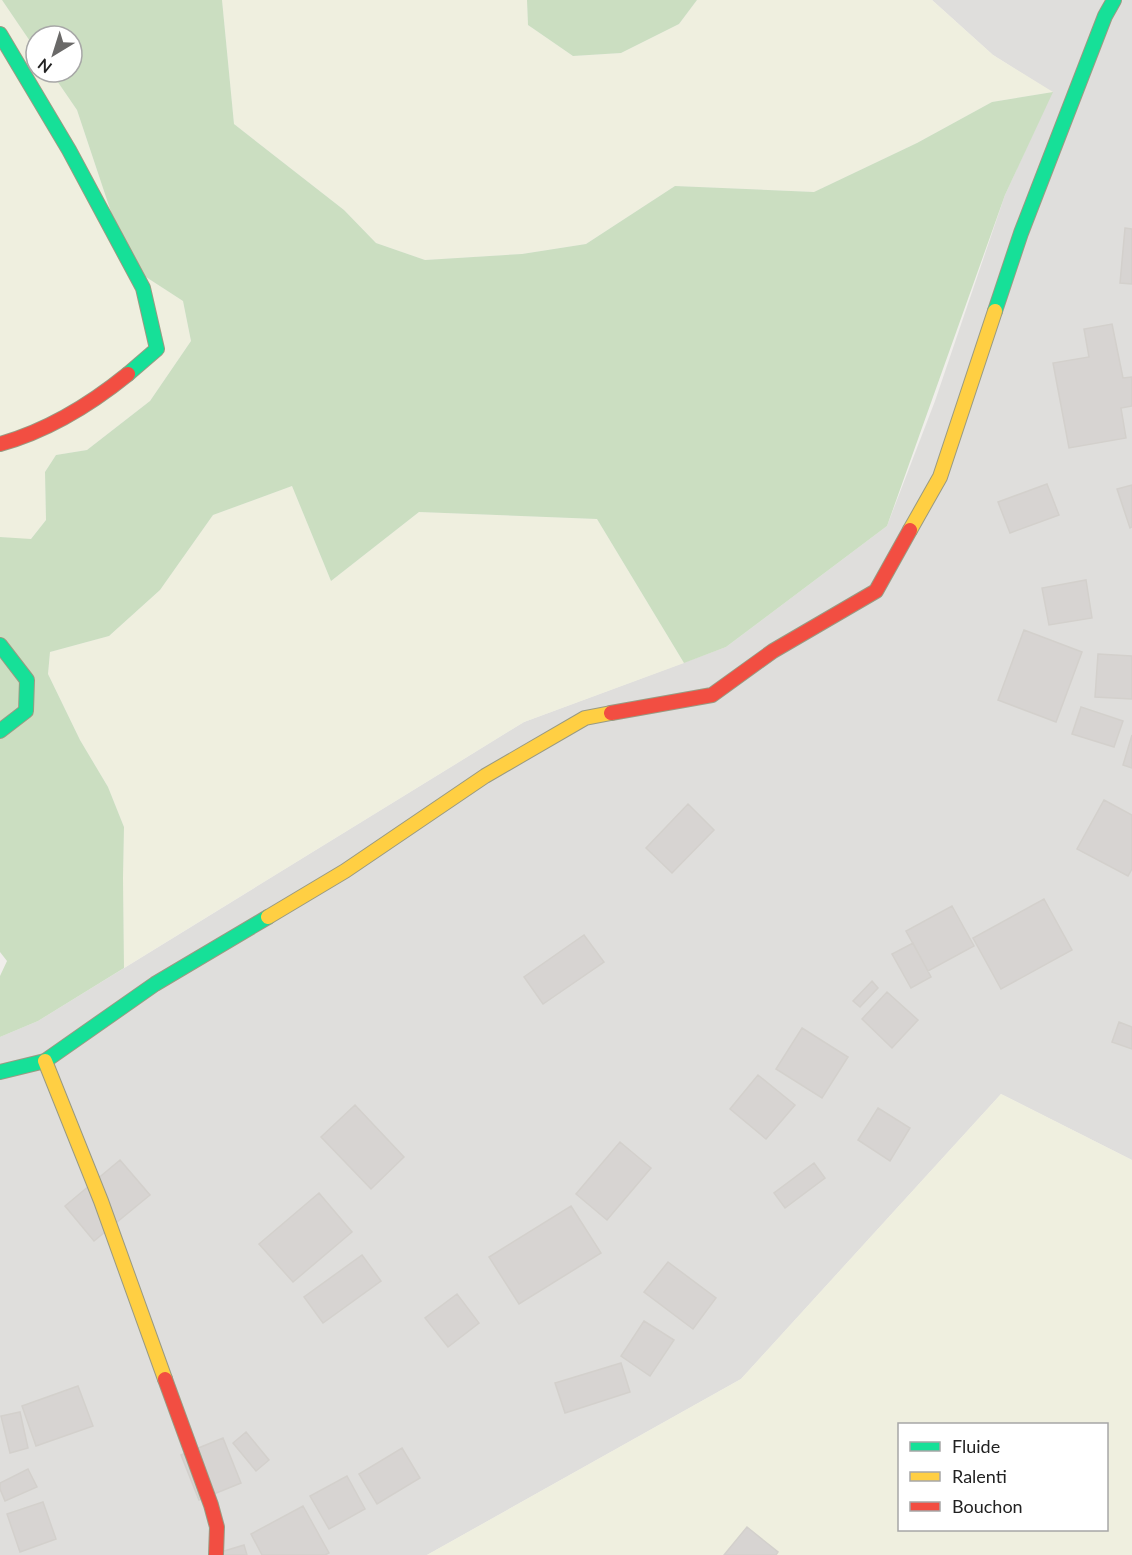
<svg xmlns="http://www.w3.org/2000/svg" width="1132" height="1555" font-family="Lato,sans-serif">
	<rect width="100%" height="100%" fill="#f0eeeb"/>
	<path fill="#dfdedc" d="M932 0H1132V1160L1001 1094 741 1379 427 1555H0V1037L38 1021 524 722 726 647 887 526 935 401 1005 195 1052 92 993 55Z"/>
	<path fill="#efefdf" fill-rule="evenodd" d="M0 0H2L36 50V72H51L77 110 129 266 183 301 191 341 150 401 87 450 56 455 45 472 46 520 30 540 0 537Z
		M222 0H527L528 25 573 56 621 53 679 24 697 0H932L993 55 1053 92 992 102 917 143 814 192 675 186 586 244 522 254 425 260 376 243 344 210 234 124Z
		M292 486 331 581 419 512 597 519 684 663 524 722 124 968 123 878 124 827 108 787 80 740 48 674 50 652 109 636 160 590 213 515Z
		M1001 1094 1132 1160V1555H427L741 1379ZM900 1424H1106V1530H900Z"/>
	<path fill="#cbdec1" d="M2 0H222L234 124 344 210 376 243 425 260 522 254 586 244 675 186 814 192 917 143 992 102 1053 92 1005 195 887 526 726 647 684 663 597 519 419 512 331 581 292 486 213 515 160 590 109 636 50 652 48 674 80 740 108 787 124 827 123 878 124 968 38 1021 0 1037V976L7 961 0 952V537L31 539 46 520 45 472 56 455 87 450 150 401 191 341 183 301 129 266 77 110 51 72H72V36H36V50Z
		M527 0H697L679 24 621 53 573 56 528 25Z"/>
	<path fill="#d7d4d2" stroke="#d3d0cc" stroke-width="1.5" d="M1125 228 1132 229V284L1120 283Z
		M1112 324 1123 378 1132 377V406L1121 408 1126 438 1069 448 1053 363 1089 357 1084 329Z
		M1047 484 1059 515 1010 533 998 502Z
		M1132 485V527L1130 528 1117 489Z
		M1086 580 1092 618 1049 625 1042 588Z
		M1024 630 1082 652 1056 722 998 700Z
		M1098 654 1132 656V699L1095 697Z
		M1081 707 1123 721 1114 747 1072 734Z
		M1132 735V768L1123 765Z
		M1104 800 1132 815V869L1128 876 1077 849Z
		M688 804 714 830 672 873 646 848Z
		M1044 899 1072 950 1001 989 973 938Z
		M952 906 974 946 928 971 906 931Z
		M584 935 604 962 543 1004 524 977Z
		M913 943 931 977 911 988 892 954Z
		M872 981 878 988 860 1007 853 1001Z
		M887 992 918 1020 892 1048 862 1019Z
		M1119 1022 1132 1027V1049L1112 1042Z
		M802 1028 848 1057 822 1098 776 1069Z
		M758 1075 795 1105 766 1139 730 1109Z
		M355 1105 404 1157 371 1189 321 1137Z
		M878 1108 910 1128 890 1161 858 1140Z
		M620 1142 651 1168 607 1220 576 1194Z
		M120 1160 150 1195 94 1241 65 1206Z
		M814 1163 825 1178 785 1208 774 1193Z
		M319 1193 352 1232 293 1282 259 1244Z
		M571 1206 601 1253 519 1304 489 1257Z
		M362 1255 381 1281 323 1323 304 1297Z
		M668 1262 716 1298 693 1329 644 1292Z
		M457 1294 479 1323 448 1347 425 1318Z
		M644 1321 674 1340 650 1376 621 1356Z
		M621 1363 630 1392 565 1413 555 1383Z
		M78 1386 93 1426 36 1446 22 1406Z
		M20 1412 28 1448 10 1453 1 1416Z
		M246 1432 269 1460 256 1471 233 1443Z
		M223 1438 241 1483 199 1500 181 1455Z
		M402 1448 420 1478 377 1504 359 1474Z
		M28 1469 37 1487 5 1501 0 1489V1483Z
		M347 1476 365 1509 329 1529 310 1496Z
		M43 1502 56 1539 20 1552 7 1514Z
		M303 1506 329 1553 325 1555H262L251 1534Z
		M747 1527 778 1552 776 1555H724Z
		M244 1545 247 1555H211Z"/>
	<g fill="none" stroke-linecap="round" stroke-linejoin="round">
		<defs>
			<path id="fast" d="M0 34 69 150 143 288 157 349 128 374
				M995 311 1021 233 1105 16 1114 0
				M0 645 27 680 26 711 0 731
				M0 1072 45 1061 155 984 268 917"/>
			<path id="slow" d="M910 530 940 477 995 311
				M268 917 345 871 485 776 585 718 611 713
				M45 1061 101 1201 165 1379"/>
			<path id="jam" d="M0 444C47 431 91 404 128 374
				M611 713 712 695 773 651 876 591 910 530
				M165 1379 211 1505 217 1527 216 1555"/>
		</defs>
		<use href="#fast" stroke="#999a82" stroke-width="16"/>
		<use href="#slow" stroke="#999a82" stroke-width="16"/>
		<use href="#jam" stroke="#999a82" stroke-width="16"/>
		<use href="#fast" stroke="#16e098" stroke-width="14"/>
		<use href="#slow" stroke="#ffcf43" stroke-width="14"/>
		<use href="#jam" stroke="#f24e42" stroke-width="14"/>
	</g>
	<rect x="898" y="1423" width="210" height="108" fill="#ffffff" stroke="#a7a7a7" stroke-width="1.5"/>
	<rect x="910" y="1442" width="30" height="9" fill="#16e098" stroke="#a7a7a7" stroke-width="1.5"/>
	<text x="952" y="1453" font-size="18" fill="#222222">Fluide</text>
	<rect x="910" y="1472" width="30" height="9" fill="#ffcf43" stroke="#a7a7a7" stroke-width="1.5"/>
	<text x="952" y="1483" font-size="18" fill="#222222">Ralenti</text>
	<rect x="910" y="1502" width="30" height="9" fill="#f24e42" stroke="#a7a7a7" stroke-width="1.5"/>
	<text x="952" y="1513" font-size="18" fill="#222222">Bouchon</text>
	<g transform="translate(54 54) rotate(218)"><circle r="28" fill="#ffffff" stroke="#a7a7a7" stroke-width="1.5"/>
	<path d="M0-4.5L10 22L0 15L-10 22Z" fill="#6a6968"/>
	<text y="-9" font-size="16" font-weight="bold" text-anchor="middle" fill="#222222">N</text>
	</g>
</svg>
